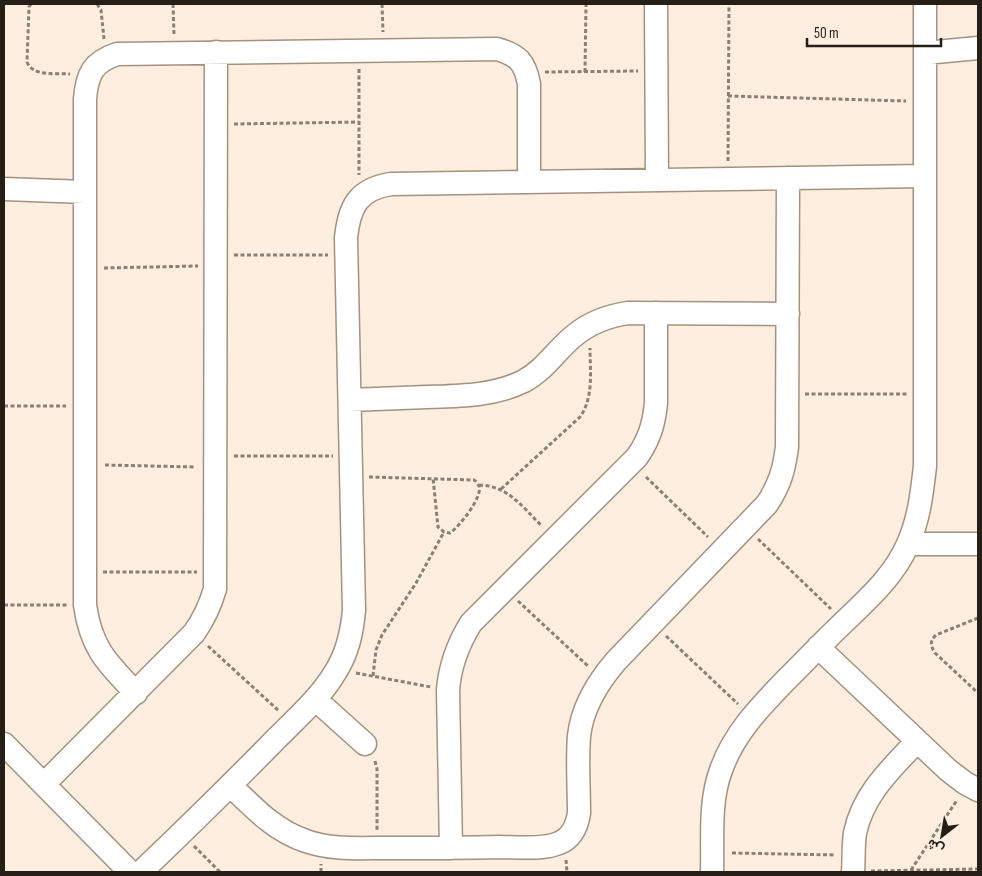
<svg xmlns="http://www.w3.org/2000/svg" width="982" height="876" font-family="'Sofia Sans Condensed',Vazirmatn,sans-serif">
	<rect width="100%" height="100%" fill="#fdeedf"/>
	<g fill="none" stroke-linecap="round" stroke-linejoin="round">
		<defs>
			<path id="minor" d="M656 4 657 180
				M925 53 978 48
				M4 189 85 192
				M350 400C375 399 401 398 427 397 459 396 494 396 524 381 546 369 557 349 575 335 591 322 608 316 628 313L788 314
				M908 544H978
				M818 647 948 770 965 783 978 790
				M136 693C107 663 91 648 85 605V99C87 74 93 62 117 54L497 49C518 55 525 62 529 84V182
				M315 699 365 744
				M4 744 130 872
				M44 784 194 633C204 619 210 606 215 589L216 52
				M231 786C254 808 275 831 306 841 331 850 359 848 385 848 423 848 461 848 499 847 515 847 544 850 559 843 572 838 577 826 579 813 579 788 577 762 579 736 582 709 598 682 616 661L767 504C780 484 784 470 787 447L788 178
				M451 848 448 690C450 665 458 644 471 623L637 457C649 440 654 424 656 403V313
				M141 872C187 828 232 784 276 739 297 718 321 697 336 671 348 652 352 632 354 610L346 238C349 207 358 189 391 184L924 176
				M712 872C713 839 709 802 721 770 734 733 760 707 787 679 806 660 824 641 843 623 868 599 894 576 908 544 919 519 922 493 925 466V4
				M853 872C854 860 853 846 855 833 863 794 891 769 917 741"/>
		</defs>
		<use href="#minor" stroke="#a39281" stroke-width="25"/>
		<path stroke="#8a8075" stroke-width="3" stroke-dasharray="4 2.5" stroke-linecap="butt" d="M31 4 29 7 27 62C33 77 56 73 70 74
			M97 4 101 10 104 39
			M173 4 174 35
			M382 4 383 32
			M359 69V175
			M545 72 638 71
			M585 72 586 4
			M728 96 906 101
			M234 124 359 122
			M728 161 729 4
			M234 255H328
			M104 268 198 266
			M805 394H907
			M4 406H66
			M234 456H333
			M105 465 196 467
			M369 477 474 480C476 481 478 484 479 486 483 497 459 527 450 533L444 532 438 527 433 478
			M646 477 708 537
			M479 485C509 486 522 507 542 526
			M501 489 580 417C594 397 590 371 590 348
			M758 539 831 609
			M103 572H197
			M518 601 589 667
			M4 605H67
			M978 618 936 635C930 641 930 645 935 653L978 693
			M666 636 738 704
			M208 646 279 711
			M356 673 431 687
			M373 676 376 650 382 635 416 583 444 532
			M375 761 377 769V830
			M194 846 220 872
			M732 853 836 855
			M566 860 567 872
			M911 870 957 800
			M871 871 978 869
			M321 872V864"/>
		<use href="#minor" stroke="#fff" stroke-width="22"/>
	</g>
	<rect width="982" height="876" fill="none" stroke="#251f18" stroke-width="10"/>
	<g transform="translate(942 836) rotate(211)" stroke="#fdeedf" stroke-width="4" paint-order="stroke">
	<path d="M0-4L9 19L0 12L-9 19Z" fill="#251f18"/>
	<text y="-8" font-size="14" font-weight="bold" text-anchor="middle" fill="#251f18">ش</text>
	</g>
	<path d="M807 38v8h134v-8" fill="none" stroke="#251f18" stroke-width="2.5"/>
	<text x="814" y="38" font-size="15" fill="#251f18" stroke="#fdeedf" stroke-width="4" paint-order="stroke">50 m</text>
</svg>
